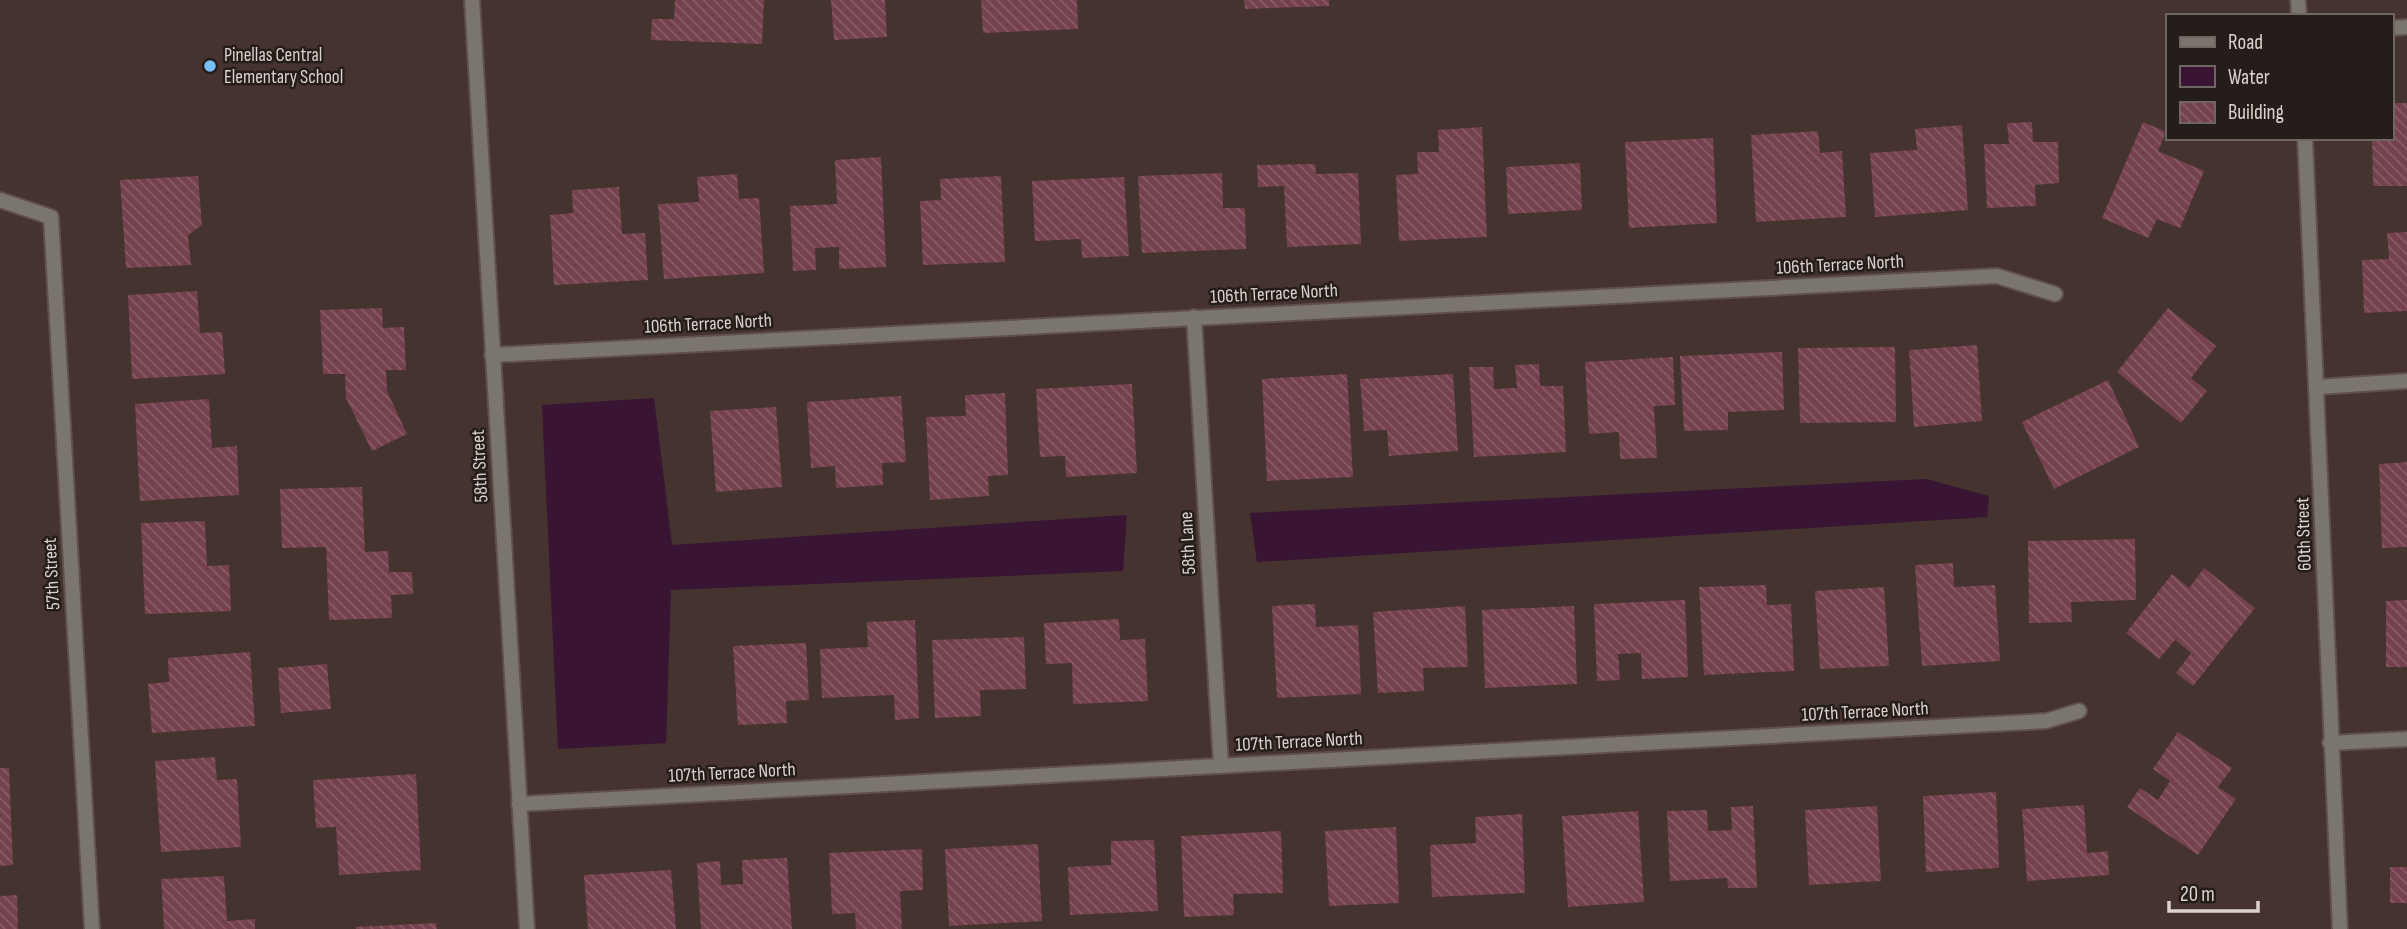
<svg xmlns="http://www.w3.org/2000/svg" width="2407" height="929" font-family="'Sofia Sans Condensed',sans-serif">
	<defs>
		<pattern id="building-back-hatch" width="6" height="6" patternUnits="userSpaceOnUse" patternTransform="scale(1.75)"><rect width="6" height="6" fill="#75414e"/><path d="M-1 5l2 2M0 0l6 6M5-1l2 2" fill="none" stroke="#885c66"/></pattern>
	</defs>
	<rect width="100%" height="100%" fill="#44332e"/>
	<path fill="#391433" d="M654 398 672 545 1127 515 1123 571 671 590 666 743 558 749 542 405Z
		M1926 479 1989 496 1987 517 1257 562 1250 513Z"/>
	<path fill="url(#building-back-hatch)" d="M675 0H764L762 44 651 40 652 19H674Z
		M831 0H885L887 37 834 40Z
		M981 0H1077L1078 29 983 33Z
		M1244 0H1329V6L1245 9Z
		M2391 103H2407V186H2373L2372 138H2391Z
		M2032 122 2033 142H2058L2059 183 2035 185 2036 206 1987 208 1984 144H2009L2007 123Z
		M2143 122 2166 132 2158 151 2204 171 2180 228 2157 219 2148 238 2102 218Z
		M1962 125 1968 210 1875 217 1870 153 1917 150 1915 129Z
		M1482 127 1487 237 1399 241 1396 175 1418 174 1417 152H1439L1438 130Z
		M1818 131 1820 153 1842 151 1846 217 1756 222 1751 135Z
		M1713 138 1717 223 1629 228 1625 142Z
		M881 157 886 267 839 269V247L815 248 816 270 793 271 790 206 837 204 835 160Z
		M1580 163 1582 210 1508 214 1506 167Z
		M1315 164 1316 174 1358 173 1361 244 1287 247 1284 186 1258 187 1257 165Z
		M1222 173 1223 208H1245L1246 249 1142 253 1138 176Z
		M737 174 739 199 759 198 764 273 664 279 658 204 699 202 697 177Z
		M198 176 202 225 188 235 191 265 126 268 120 180Z
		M1001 176 1005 262 923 265 920 201 941 200 940 179Z
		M1124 177 1129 256 1082 258 1081 239 1035 241 1032 181Z
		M619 187 622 234 645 233 648 280 554 285 550 215 573 213 572 190Z
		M2407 232V311L2364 313 2362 260 2389 259 2387 233Z
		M197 291 200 333 222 332 225 374 132 379 128 295Z
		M382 308 383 328 404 327 406 370H386L387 391 407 434 372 451 346 398 345 374H323L320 310Z
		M2168 308 2216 346 2191 378 2207 391 2181 423 2117 372Z
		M1977 345 1982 421 1914 427 1909 350Z
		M1895 347 1896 422 1800 423 1798 348Z
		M1782 352 1784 410 1728 412V430L1684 431 1680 356Z
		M1673 357 1675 405 1654 406 1657 458 1620 459 1619 432 1589 434 1585 362Z
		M1539 364 1540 386H1563L1566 452 1474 457 1469 367H1493L1494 389 1517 388 1515 365Z
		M1347 374 1353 477 1267 481 1262 379Z
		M1453 374 1458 451 1389 456 1387 430 1364 431 1360 379Z
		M2108 380 2139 447 2054 489 2022 422Z
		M1132 384 1137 473 1066 477 1065 456 1040 457 1036 389Z
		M1005 393 1008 475 988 476 989 496 930 500 926 417 966 416 965 395Z
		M901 396 906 462 882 463 883 485 836 488 835 466 811 468 807 402Z
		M209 399 212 448 237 446 239 495 140 501 135 404Z
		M776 407 782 487 716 492 710 411Z
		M2407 462V547L2382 548 2379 464Z
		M362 487 365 552 388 551 389 572H412L413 594 391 595 392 618 329 620 326 547 282 548 280 489Z
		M205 521 207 566 229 565 231 611 145 614 141 523Z
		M2135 539 2136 600 2071 602 2072 622 2029 623 2028 541Z
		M1953 563 1954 587 1995 585 2000 661 1922 666 1915 565Z
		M2204 568 2255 608 2193 686 2176 673 2191 653 2175 640 2159 659 2126 633 2172 574 2189 588Z
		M1766 585 1767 605 1791 604 1794 671 1704 675 1699 587Z
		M1884 587 1889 666 1820 669 1815 591Z
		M1685 600 1688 677 1642 679 1641 653 1618 654 1620 680 1597 681 1594 604Z
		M2407 600V667H2386V601Z
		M1315 604 1316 627 1358 625 1361 694 1277 698 1272 606Z
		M1465 606 1468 667 1423 668 1424 691 1378 693 1373 612Z
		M1574 606 1577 684 1485 688 1482 610Z
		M1119 619 1120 640 1145 639 1148 701 1073 704 1072 663 1046 664 1044 623Z
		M915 620 919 718 895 720 894 695 822 698 820 649 868 647 867 622Z
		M1024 637 1026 689 980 690 981 716 935 718 932 640Z
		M806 643 809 700 786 701 787 723 738 725 733 646Z
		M250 652 255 726 152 733 148 684 169 682 168 658Z
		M327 664 331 709 281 713 278 668Z
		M2178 732 2232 768 2218 787 2236 799 2198 855 2127 807 2140 788 2158 800 2170 781 2153 769Z
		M215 757 217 780 237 779 241 847 161 852 155 761Z
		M0 768H9L13 865 0 866Z
		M416 774 421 870 339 875 336 827 316 828 313 780Z
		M1996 792 1999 868 1926 872 1923 796Z
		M2084 805 2087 853 2108 851 2109 875 2027 881 2022 809Z
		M1753 806 1757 888H1728L1727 878 1670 881 1667 811 1707 810 1708 831 1732 830 1731 807Z
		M1877 806 1881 881 1809 885 1805 810Z
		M1638 811 1644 902 1568 907 1562 816Z
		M1522 814 1525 893 1432 897 1430 845 1476 843 1475 817Z
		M1396 827 1399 903 1329 906 1325 831Z
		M1281 831 1283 893 1233 894 1234 915 1184 917 1181 836Z
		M1154 840 1158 911 1070 915 1068 867 1111 865V841Z
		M1038 844 1042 921 949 926 945 849Z
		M922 849 923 890 900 891 902 929H856L855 913 832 914 829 853Z
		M787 858 792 929H701L697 863 720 861 721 885 743 884 742 860Z
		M2390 867H2407V903H2390Z
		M671 870 676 929H588L584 875Z
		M224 876 227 921 255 919V929H164L161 879Z
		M17 895 18 929H0V896Z
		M436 923 437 929H356V927Z"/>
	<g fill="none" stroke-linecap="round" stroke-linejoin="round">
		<defs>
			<path id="minor" d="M2391 28 2407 27
				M0 200 51 217 92 929
				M1194 317 1221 766
				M492 355 1997 276 2055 294
				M2318 387 2407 381
				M2330 743 2407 739
				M519 804 2046 721 2079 711"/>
			<path id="tertiary" d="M472 0 527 929
				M2298 0 2299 16
				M2305 138 2340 929"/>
		</defs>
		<use href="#minor" stroke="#60504b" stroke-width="18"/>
		<use href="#tertiary" stroke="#60504b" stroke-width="18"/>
		<use href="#minor" stroke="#7b756f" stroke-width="14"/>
		<use href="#tertiary" stroke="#7b756f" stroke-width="14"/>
	</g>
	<circle fill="#77c0f7" stroke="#251d1a" stroke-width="2.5" cx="210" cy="66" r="7"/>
	<g text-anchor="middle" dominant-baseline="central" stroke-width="5" stroke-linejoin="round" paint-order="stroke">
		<g font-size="19" fill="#ddd2cf" stroke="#251d1a" text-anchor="start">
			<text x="224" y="55">Pinellas Central<tspan x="224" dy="22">Elementary School</tspan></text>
		</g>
		<g font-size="19" fill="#ddd2cf" stroke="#251d1a">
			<text transform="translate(1840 265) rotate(-3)">106th Terrace North</text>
			<text transform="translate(1274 294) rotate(-3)">106th Terrace North</text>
			<text transform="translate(708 324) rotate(-3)">106th Terrace North</text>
			<text transform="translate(480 466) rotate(-93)">58th Street</text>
			<text transform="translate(2304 534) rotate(-92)">60th Street</text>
			<text transform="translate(1188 543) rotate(-93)">58th Lane</text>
			<text transform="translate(52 574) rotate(-93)">57th Street</text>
			<text transform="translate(1865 712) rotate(-3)">107th Terrace North</text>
			<text transform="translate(1299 742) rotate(-3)">107th Terrace North</text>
			<text transform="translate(732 773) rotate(-3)">107th Terrace North</text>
		</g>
	</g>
	<rect x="2166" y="14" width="228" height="126" fill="#251d1a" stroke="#6f6562" stroke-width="2"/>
	<rect x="2180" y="37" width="35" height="10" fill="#7b756f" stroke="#6f6562" stroke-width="2"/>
	<text x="2228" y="49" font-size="21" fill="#ddd2cf">Road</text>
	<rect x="2180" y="66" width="35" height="21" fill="#391433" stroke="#6f6562" stroke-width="2"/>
	<text x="2228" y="84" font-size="21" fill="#ddd2cf">Water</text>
	<rect x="2180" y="102" width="35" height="21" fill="url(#building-back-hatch)" stroke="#6f6562" stroke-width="2"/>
	<text x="2228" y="119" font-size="21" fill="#ddd2cf">Building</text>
	<path d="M2169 901v10h89v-10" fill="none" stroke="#ddd2cf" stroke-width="3.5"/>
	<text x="2180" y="901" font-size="21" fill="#ddd2cf" stroke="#251d1a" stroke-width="5" paint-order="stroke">20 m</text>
</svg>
